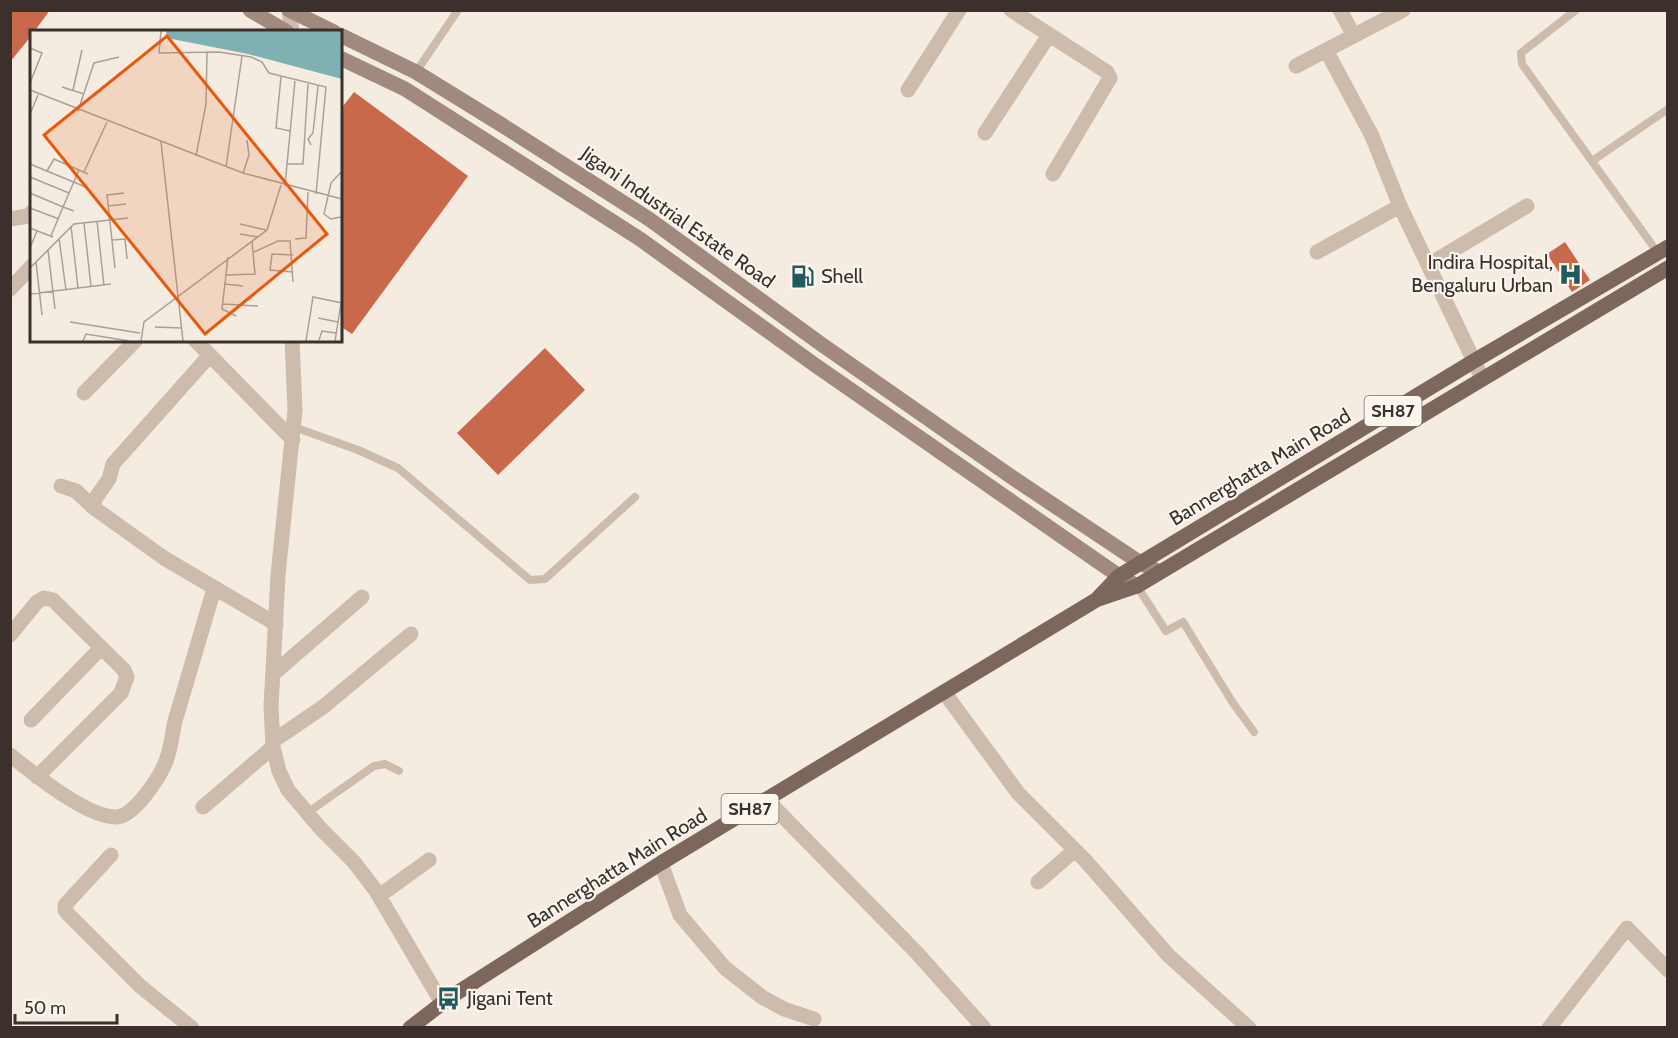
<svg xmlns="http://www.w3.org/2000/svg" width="1678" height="1038" font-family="Cabin,sans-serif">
	<rect width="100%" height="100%" fill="#f4ebe1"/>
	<path fill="#c8694b" d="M10 10H50L34 32H32V35L10 62Z
		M354 92 468 176 352 334 340 326V110Z
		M1565 242 1590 280 1572 292 1547 254Z
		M545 348 585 390 498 475 457 433Z"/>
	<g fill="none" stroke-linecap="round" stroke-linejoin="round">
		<path stroke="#cdbbac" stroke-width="8" d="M1576 10 1521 53 1522 64 1658 253
			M416 72 458 10
			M1592 161 1668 109
			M294 427 358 450 398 468 530 580 545 579 635 497
			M1137 586 1166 631 1183 622 1233 703 1254 732
			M307 813 374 766 385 764 399 771"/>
		<path stroke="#cdbbac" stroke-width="15" d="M289 10 292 32
			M1011 10 1107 72 1110 78 1053 174
			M1340 10 1354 36
			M1326 50 1372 136 1400 206 1482 378
			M1296 66 1403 10
			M908 90 959 10
			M985 133 1049 35
			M10 219 28 216 32 212
			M1317 252 1400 206
			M1428 265 1527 206
			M10 289 32 266
			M195 340 293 440
			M292 340 295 410 278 575 271 707 273 747 279 771 288 790 321 829 354 862 376 891 442 1003
			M210 355 113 464 109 479 95 499 94 508 164 558 276 624
			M84 393 136 340
			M61 486 76 491 94 508
			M10 635 37 602 44 598 53 600 124 670 127 677 121 693 37 777
			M273 674 362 597
			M944 692 1018 793 1084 859 1168 955 1249 1028
			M31 720 101 648
			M273 741 323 707 411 634
			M10 755C34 774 86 817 116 817 133 818 160 777 166 761 171 749 172 734 175 721 188 677 201 633 214 589
			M766 799 917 953 984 1028
			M203 807 273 747
			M111 855 65 905V910L69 915 140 986 192 1028
			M661 863 680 915 725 968 762 997 784 1009 814 1019
			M1038 882 1075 850
			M379 896 429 860
			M1549 1028 1627 928 1668 970"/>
		<path stroke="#a18a7d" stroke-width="15" d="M250 10 287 32
			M289 10 334 32
			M340 35 416 72 502 125 649 219 821 344 1019 482 1142 564 1160 572
			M340 58 405 89 640 239 815 365 1119 576 1137 586"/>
		<path stroke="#7d675c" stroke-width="15" d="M1098 598 1119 576 1474 361 1668 247
			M410 1028 449 998 661 863 1096 600 1137 586 1668 268"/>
	</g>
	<defs>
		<symbol id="hospital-bare" viewBox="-9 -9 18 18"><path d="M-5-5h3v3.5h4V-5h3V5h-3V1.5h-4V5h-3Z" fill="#1f5a5e" stroke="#fbf5ee" stroke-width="2.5" paint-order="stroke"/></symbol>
		<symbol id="fuel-bare" viewBox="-9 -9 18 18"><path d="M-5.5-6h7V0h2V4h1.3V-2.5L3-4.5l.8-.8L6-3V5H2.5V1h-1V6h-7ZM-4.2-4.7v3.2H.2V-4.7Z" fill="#1f5a5e" stroke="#fbf5ee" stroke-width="2.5" paint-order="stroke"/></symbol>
		<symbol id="bus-bare" viewBox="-9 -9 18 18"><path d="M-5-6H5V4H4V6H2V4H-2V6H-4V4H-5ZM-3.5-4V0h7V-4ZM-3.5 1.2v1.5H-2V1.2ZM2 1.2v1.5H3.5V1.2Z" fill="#1f5a5e" stroke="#fbf5ee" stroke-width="2.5" paint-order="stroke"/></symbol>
	</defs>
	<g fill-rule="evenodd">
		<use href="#hospital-bare" x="1554" y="258" width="33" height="33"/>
		<use href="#fuel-bare" x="786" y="260" width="33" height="33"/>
		<use href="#bus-bare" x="432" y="982" width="33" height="33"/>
	</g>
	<g text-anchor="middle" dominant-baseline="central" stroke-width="4.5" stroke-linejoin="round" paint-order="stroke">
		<g fill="#fbf5ee" stroke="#756b66" stroke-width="1.5">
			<rect x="1364.5" y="396" width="57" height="30" rx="4.5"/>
			<rect x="721.5" y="794" width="57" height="30" rx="4.5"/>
		</g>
		<g font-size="18" font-weight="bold" fill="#3b302b">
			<text x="1393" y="411">SH87</text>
			<text x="750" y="809">SH87</text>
		</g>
		<g font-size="20" fill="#3b302b" stroke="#fbf5ee">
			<text transform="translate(678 217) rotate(35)">Jigani Industrial Estate Road</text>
			<text transform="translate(1260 467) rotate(-31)">Bannerghatta Main Road</text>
			<text transform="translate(617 868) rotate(-32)">Bannerghatta Main Road</text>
		</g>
		<g font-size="20" fill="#3b302b" stroke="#fbf5ee" text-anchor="start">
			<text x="1553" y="262" text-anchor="end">Indira Hospital,<tspan x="1553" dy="23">Bengaluru Urban</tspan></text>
			<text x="821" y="276">Shell</text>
			<text x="467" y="998">Jigani Tent</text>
		</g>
	</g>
	<g transform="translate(30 30)">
		<rect width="312" height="312" fill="#f4ebe1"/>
		<path d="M136 1H312V49L218 24 137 8Z" fill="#7fb0b2"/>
		<path fill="none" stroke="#aaa098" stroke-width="1.5" d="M131 1 129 23 189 22 221 27 232 32 239 43 296 57 286 164M0 18 12 23 0 53M251 47 246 98 260 101M32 57 54 64M0 60 213 143 312 169M43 60 52 20M48 81 64 33 89 27M0 84 8 65M131 112 153 311M281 115 278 109 283 103 288 56M166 126 176 74 177 22M0 134 58 158M257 134 265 51M196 137 212 26M17 141 24 129 58 144M54 142 77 92M213 143 219 125 217 110M0 147 39 163M255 156 257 134H273L278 54M0 163 33 177 49 140M78 176 96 174M0 178 29 189M311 187 301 189 294 184 301 153 312 141M67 191 74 256M54 193 61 257M210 194 236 200M41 196 48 258M0 198 23 207M210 204 228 207M21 206 33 177 44 181M29 208 36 260M265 209 276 208 278 162M82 210 95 209 97 229M0 218 7 201M18 220 25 279M224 222 248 211H260L263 252M263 225 242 224 240 240 263 242M198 227 192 279 206 286M6 232 12 285M0 238 44 194 98 188M85 238 77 165 94 163M196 245 225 244 222 211M195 254 213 256M0 264 81 254M193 274 228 276M288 288 308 292M40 292 110 303M125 297 152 298M289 310 292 301 306 303M53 311 56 304 99 311M111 311 114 292 237 200 251 155M276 311 283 267 312 273M305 311 312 267"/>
		<path fill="#e8590c" fill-opacity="0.15" stroke="#e8590c" stroke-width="3" d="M137 6 297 204 175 304 14 105Z"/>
		<rect width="312" height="312" fill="none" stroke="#3b302b" stroke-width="3"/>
	</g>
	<rect width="1678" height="1038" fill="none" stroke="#3b302b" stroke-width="24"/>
	<path d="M15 1014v9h102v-9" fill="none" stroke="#3b302b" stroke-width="3"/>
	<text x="24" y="1014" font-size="18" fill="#3b302b" stroke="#fbf5ee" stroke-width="4.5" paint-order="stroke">50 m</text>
</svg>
